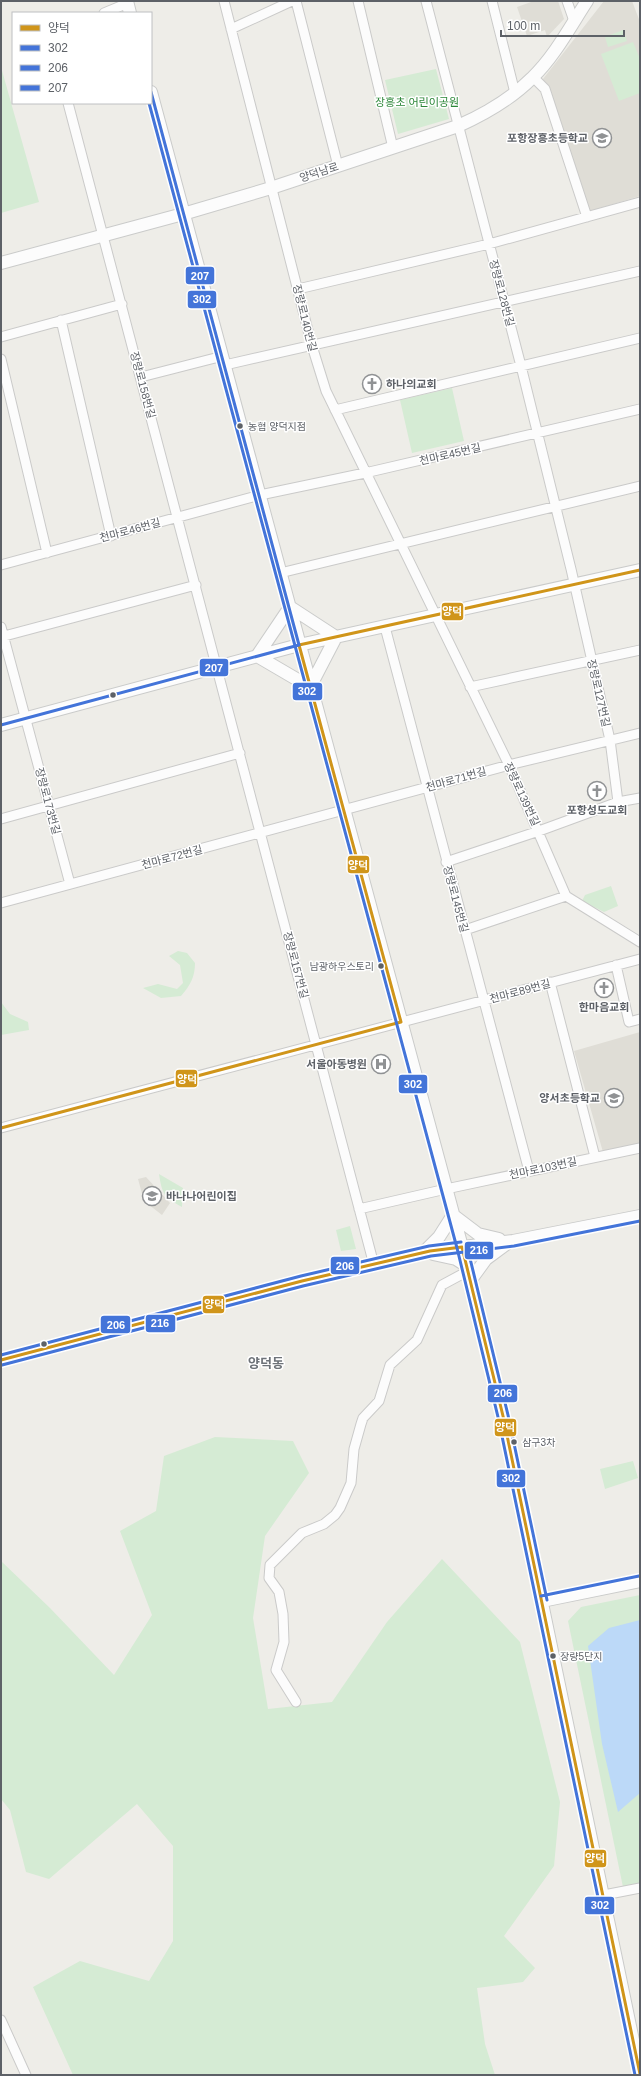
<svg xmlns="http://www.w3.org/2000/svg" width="641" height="2076" font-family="Helvetica,'Noto Sans KR',sans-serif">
	<rect width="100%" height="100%" fill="#eeede8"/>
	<path fill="#dfddd6" d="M534 1H558L564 19 547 37 545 30 527 36 517 7Z
		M604 1H632L640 22V196L590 211 543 79Z
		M640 1032V1145L603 1152 574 1051Z
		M146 1177 170 1203 162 1215 144 1201 138 1179Z"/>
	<path fill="#d5ebd4" d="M623 30 627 41 608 47 605 37Z
		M633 42 640 59V93L619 101 601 54Z
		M1 67 39 202 1 213Z
		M436 69 449 119 398 134 385 80Z
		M452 388 464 441 412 453 400 400Z
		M611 886 618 906 604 912 582 901 585 895Z
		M178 951 187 953 195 963C195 977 190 986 181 996L161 998 143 988 158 984 177 989 183 983 180 965 169 956Z
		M1 1002 10 1014 28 1022 29 1030 1 1035Z
		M159 1174 183 1188 182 1207C164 1197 162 1194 159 1174Z
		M350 1226 356 1249 341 1251 336 1230Z
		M215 1437 293 1441 309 1473 265 1536 253 1618 268 1709 332 1702 387 1622 442 1559 520 1642 560 1802 554 1866 504 1936 535 1968 523 1982 477 1988 485 2044 495 2075H73L33 1987 80 1961 149 1981 173 1941V1846L137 1804 49 1879 26 1872 10 1810 1 1799V1561L50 1608 114 1675 152 1615 120 1531 156 1511 164 1456Z
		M633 1461 638 1478 605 1489 600 1469Z
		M640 1595V1883L623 1887 568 1621 581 1607Z"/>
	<path fill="#bcd9f8" d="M640 1620V1793L618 1812 602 1744 588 1646 609 1628Z"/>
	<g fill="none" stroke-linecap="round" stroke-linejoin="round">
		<defs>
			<path id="street" d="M224 1 312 346 326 391 509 765 566 896 640 942
				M296 1 338 166
				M358 1 393 148
				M426 1 521 366 571 569 610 740 618 802
				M492 1 515 93
				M567 1 574 21
				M104 13 128 3
				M231 29 292 1
				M533 77 545 89 587 217
				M68 103 374 1265
				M298 289 489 244 640 202
				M61 320 111 536
				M1 337 122 304
				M1 359 47 553
				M225 365 640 271
				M141 377 223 356
				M335 410 640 338
				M1 565 260 495 365 473 640 409
				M280 573 640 486
				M1 627 70 884
				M385 627 529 1171
				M1 637 196 585
				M470 687 640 650
				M1 819 240 753
				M446 862 539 831 618 802 640 798
				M1 903 509 765 640 733
				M465 930 566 896
				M616 965 629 1022 640 1019
				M550 982 595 1157
				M1 1128 640 959
				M359 1209 446 1189 640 1148
				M296 1702 276 1670 284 1642 283 1614 279 1592 269 1578 270 1565 302 1533 324 1524 335 1515 340 1508 351 1483 354 1449 361 1424 363 1418 379 1401 390 1365 417 1340 442 1285 468 1271
				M604 1895 640 1888
				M1 2020 26 2075"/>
			<path id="secondary" d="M127 1 130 13
				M151 92 462 1247 503 1416 640 2074
				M1 263 183 214 271 188 458 126C485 114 511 99 532 78 554 57 570 27 587 1
				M290 607 336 637
				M257 656 310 687
				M257 656 290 607
				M310 687 336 637
				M1 725 299 645 640 570
				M424 1252 439 1237 453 1215 478 1234 499 1239
				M433 1254 456 1259 467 1266
				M470 1281 486 1259 509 1242
				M1 1360 302 1281 430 1251 513 1241 640 1216
				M542 1601 640 1581"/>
		</defs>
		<use href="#street" stroke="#cacac9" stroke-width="11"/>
		<use href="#secondary" stroke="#cacbca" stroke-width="14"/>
		<use href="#street" stroke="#fcfcfc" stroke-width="9"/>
		<use href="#secondary" stroke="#fcfcfc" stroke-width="12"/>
		<defs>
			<path id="bus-1" d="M1 1128 401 1022 299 645 640 570
				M1 1360 302 1281 430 1251 462 1247 503 1416 640 2074"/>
			<path id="bus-2" d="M149 103 457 1248 498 1417 635 2075"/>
			<path id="bus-3" d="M467 1246 508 1415 547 1600
				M1 1355 301 1276 429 1246 461 1242
				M541 1596 639 1576"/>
			<path id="bus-4" d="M1 725 299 645 151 92"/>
			<path id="bus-5" d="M2 1365 303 1286 431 1256 514 1246 640 1221"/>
		</defs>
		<use href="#bus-1" stroke="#fff" stroke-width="6"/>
		<use href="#bus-2" stroke="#fff" stroke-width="6"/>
		<use href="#bus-3" stroke="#fff" stroke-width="6"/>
		<use href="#bus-4" stroke="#fff" stroke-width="6"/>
		<use href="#bus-5" stroke="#fff" stroke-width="6"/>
		<use href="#bus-1" stroke="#d0951a" stroke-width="3"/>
		<use href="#bus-2" stroke="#4374d9" stroke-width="3"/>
		<use href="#bus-3" stroke="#4374d9" stroke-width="3"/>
		<use href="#bus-4" stroke="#4374d9" stroke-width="3"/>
		<use href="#bus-5" stroke="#4374d9" stroke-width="3"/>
	</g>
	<defs>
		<symbol id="school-ring" viewBox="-11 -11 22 22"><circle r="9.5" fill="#fff" stroke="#909294" stroke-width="1.5"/><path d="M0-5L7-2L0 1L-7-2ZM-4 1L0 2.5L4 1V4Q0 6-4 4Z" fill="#909294"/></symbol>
		<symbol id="church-ring" viewBox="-11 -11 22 22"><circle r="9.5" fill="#fff" stroke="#909294" stroke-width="1.5"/><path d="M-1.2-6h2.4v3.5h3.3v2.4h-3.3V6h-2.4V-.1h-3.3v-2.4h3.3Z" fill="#909294"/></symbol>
		<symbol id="hospital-ring" viewBox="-11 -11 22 22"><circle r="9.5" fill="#fff" stroke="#909294" stroke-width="1.5"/><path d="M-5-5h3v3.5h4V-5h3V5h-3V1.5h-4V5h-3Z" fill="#909294"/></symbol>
	</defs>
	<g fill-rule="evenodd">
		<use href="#school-ring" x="591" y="127" width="22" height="22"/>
		<use href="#church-ring" x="361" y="373" width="22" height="22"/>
		<use href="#church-ring" x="586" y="780" width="22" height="22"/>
		<use href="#church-ring" x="593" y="977" width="22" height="22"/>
		<use href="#hospital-ring" x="370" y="1053" width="22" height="22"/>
		<use href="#school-ring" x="603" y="1087" width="22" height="22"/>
		<use href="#school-ring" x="141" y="1185" width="22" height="22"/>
	</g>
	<g fill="#5d6167" stroke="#fff" stroke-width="1.5">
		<circle cx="240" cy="426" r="3.5"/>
		<circle cx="113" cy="695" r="3.5"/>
		<circle cx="381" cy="966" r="3.5"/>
		<circle cx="44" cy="1344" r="3.5"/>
		<circle cx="514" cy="1442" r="3.5"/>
		<circle cx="553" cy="1656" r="3.5"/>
	</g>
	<g text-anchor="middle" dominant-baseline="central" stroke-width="3" stroke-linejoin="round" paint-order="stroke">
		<g font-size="10" fill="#5d6167" stroke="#fff" text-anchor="start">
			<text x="248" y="426">농협 양덕지점</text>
			<text x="374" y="966" text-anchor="end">남광하우스토리</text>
			<text x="522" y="1442">삼구3차</text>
			<text x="560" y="1656">장량5단지</text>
		</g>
		<g font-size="11" fill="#2c8739" stroke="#fff">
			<text x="417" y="102">장흥초 어린이공원</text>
		</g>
		<g font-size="11" font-weight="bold" fill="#5d6167" stroke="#fff" text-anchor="end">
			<text x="588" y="138">포항장흥초등학교</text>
			<text x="386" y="384" text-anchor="start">하나의교회</text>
			<text x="597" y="810" text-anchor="middle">포항성도교회</text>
			<text x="604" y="1007" text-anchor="middle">한마음교회</text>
			<text x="367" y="1064">서울아동병원</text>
			<text x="600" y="1098">양서초등학교</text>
			<text x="166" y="1196" text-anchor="start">바나나어린이집</text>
		</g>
		<g font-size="11" fill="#5d6167" stroke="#fff">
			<text transform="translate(319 172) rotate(-18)">양덕남로</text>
			<text transform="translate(502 293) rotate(75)">장량로128번길</text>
			<text transform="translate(305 318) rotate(76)">장량로140번길</text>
			<text transform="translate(143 385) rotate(75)">장량로158번길</text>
			<text transform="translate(450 454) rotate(-13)">천마로45번길</text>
			<text transform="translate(130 530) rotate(-15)">천마로46번길</text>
			<text transform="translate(599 693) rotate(77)">장량로127번길</text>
			<text transform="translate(456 779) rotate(-16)">천마로71번길</text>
			<text transform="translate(522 794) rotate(65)">장량로139번길</text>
			<text transform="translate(48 801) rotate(75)">장량로173번길</text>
			<text transform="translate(172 857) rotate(-15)">천마로72번길</text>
			<text transform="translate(456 899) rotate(75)">장량로145번길</text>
			<text transform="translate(296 965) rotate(75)">장량로157번길</text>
			<text transform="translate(520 991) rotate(-15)">천마로89번길</text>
			<text transform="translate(543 1168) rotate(-12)">천마로103번길</text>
		</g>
		<g font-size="13" font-weight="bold" fill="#6e7379" stroke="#fff">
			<text x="266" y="1363">양덕동</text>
		</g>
	</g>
	<g stroke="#fff" stroke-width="1.5">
		<rect x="185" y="266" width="30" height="19" rx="4" fill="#4374d9"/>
		<rect x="187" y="290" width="30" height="19" rx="4" fill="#4374d9"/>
		<rect x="441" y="602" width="23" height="19" rx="4" fill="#d0951a"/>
		<rect x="199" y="658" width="30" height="19" rx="4" fill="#4374d9"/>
		<rect x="292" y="682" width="31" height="19" rx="4" fill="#4374d9"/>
		<rect x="347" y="855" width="23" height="19" rx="4" fill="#d0951a"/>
		<rect x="175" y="1069" width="23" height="19" rx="4" fill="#d0951a"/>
		<rect x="398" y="1074" width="30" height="20" rx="4" fill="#4374d9"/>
		<rect x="464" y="1241" width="30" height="19" rx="4" fill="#4374d9"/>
		<rect x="330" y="1256" width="30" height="19" rx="4" fill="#4374d9"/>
		<rect x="202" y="1295" width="23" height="19" rx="4" fill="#d0951a"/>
		<rect x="145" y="1314" width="31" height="19" rx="4" fill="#4374d9"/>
		<rect x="100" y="1315" width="31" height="19" rx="4" fill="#4374d9"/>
		<rect x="487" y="1384" width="31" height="19" rx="4" fill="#4374d9"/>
		<rect x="494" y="1418" width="23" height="19" rx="4" fill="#d0951a"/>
		<rect x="496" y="1469" width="30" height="19" rx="4" fill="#4374d9"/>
		<rect x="584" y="1849" width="23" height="19" rx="4" fill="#d0951a"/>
		<rect x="584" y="1896" width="31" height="19" rx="4" fill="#4374d9"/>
	</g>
	<g font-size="11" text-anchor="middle" font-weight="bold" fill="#fff">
		<text x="200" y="280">207</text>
		<text x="202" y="303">302</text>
		<text x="452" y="615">양덕</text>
		<text x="214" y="672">207</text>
		<text x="307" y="695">302</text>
		<text x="358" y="869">양덕</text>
		<text x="187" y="1083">양덕</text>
		<text x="413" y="1088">302</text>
		<text x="479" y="1254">216</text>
		<text x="345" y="1270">206</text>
		<text x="214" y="1308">양덕</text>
		<text x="160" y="1327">216</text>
		<text x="116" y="1329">206</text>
		<text x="503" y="1397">206</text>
		<text x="505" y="1431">양덕</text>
		<text x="511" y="1482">302</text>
		<text x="595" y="1862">양덕</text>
		<text x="600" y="1909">302</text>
	</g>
	<rect width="641" height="2076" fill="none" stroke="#5d6167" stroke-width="4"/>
	<rect x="12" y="12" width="140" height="92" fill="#ffffff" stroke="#bec0c2"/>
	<rect x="20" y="25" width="20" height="6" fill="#d0951a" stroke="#bec0c2"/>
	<text x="48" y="32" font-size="12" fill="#5d6167">양덕</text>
	<rect x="20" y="45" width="20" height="6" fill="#4374d9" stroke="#bec0c2"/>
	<text x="48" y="52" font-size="12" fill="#5d6167">302</text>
	<rect x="20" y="65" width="20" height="6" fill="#4374d9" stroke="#bec0c2"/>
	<text x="48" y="72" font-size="12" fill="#5d6167">206</text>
	<rect x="20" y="85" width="20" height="6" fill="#4374d9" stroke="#bec0c2"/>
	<text x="48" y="92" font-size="12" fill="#5d6167">207</text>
	<path d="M501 30v6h123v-6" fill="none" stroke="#5d6167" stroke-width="2"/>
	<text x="507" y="30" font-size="12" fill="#5d6167" stroke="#ffffff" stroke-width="3" paint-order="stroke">100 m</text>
</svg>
